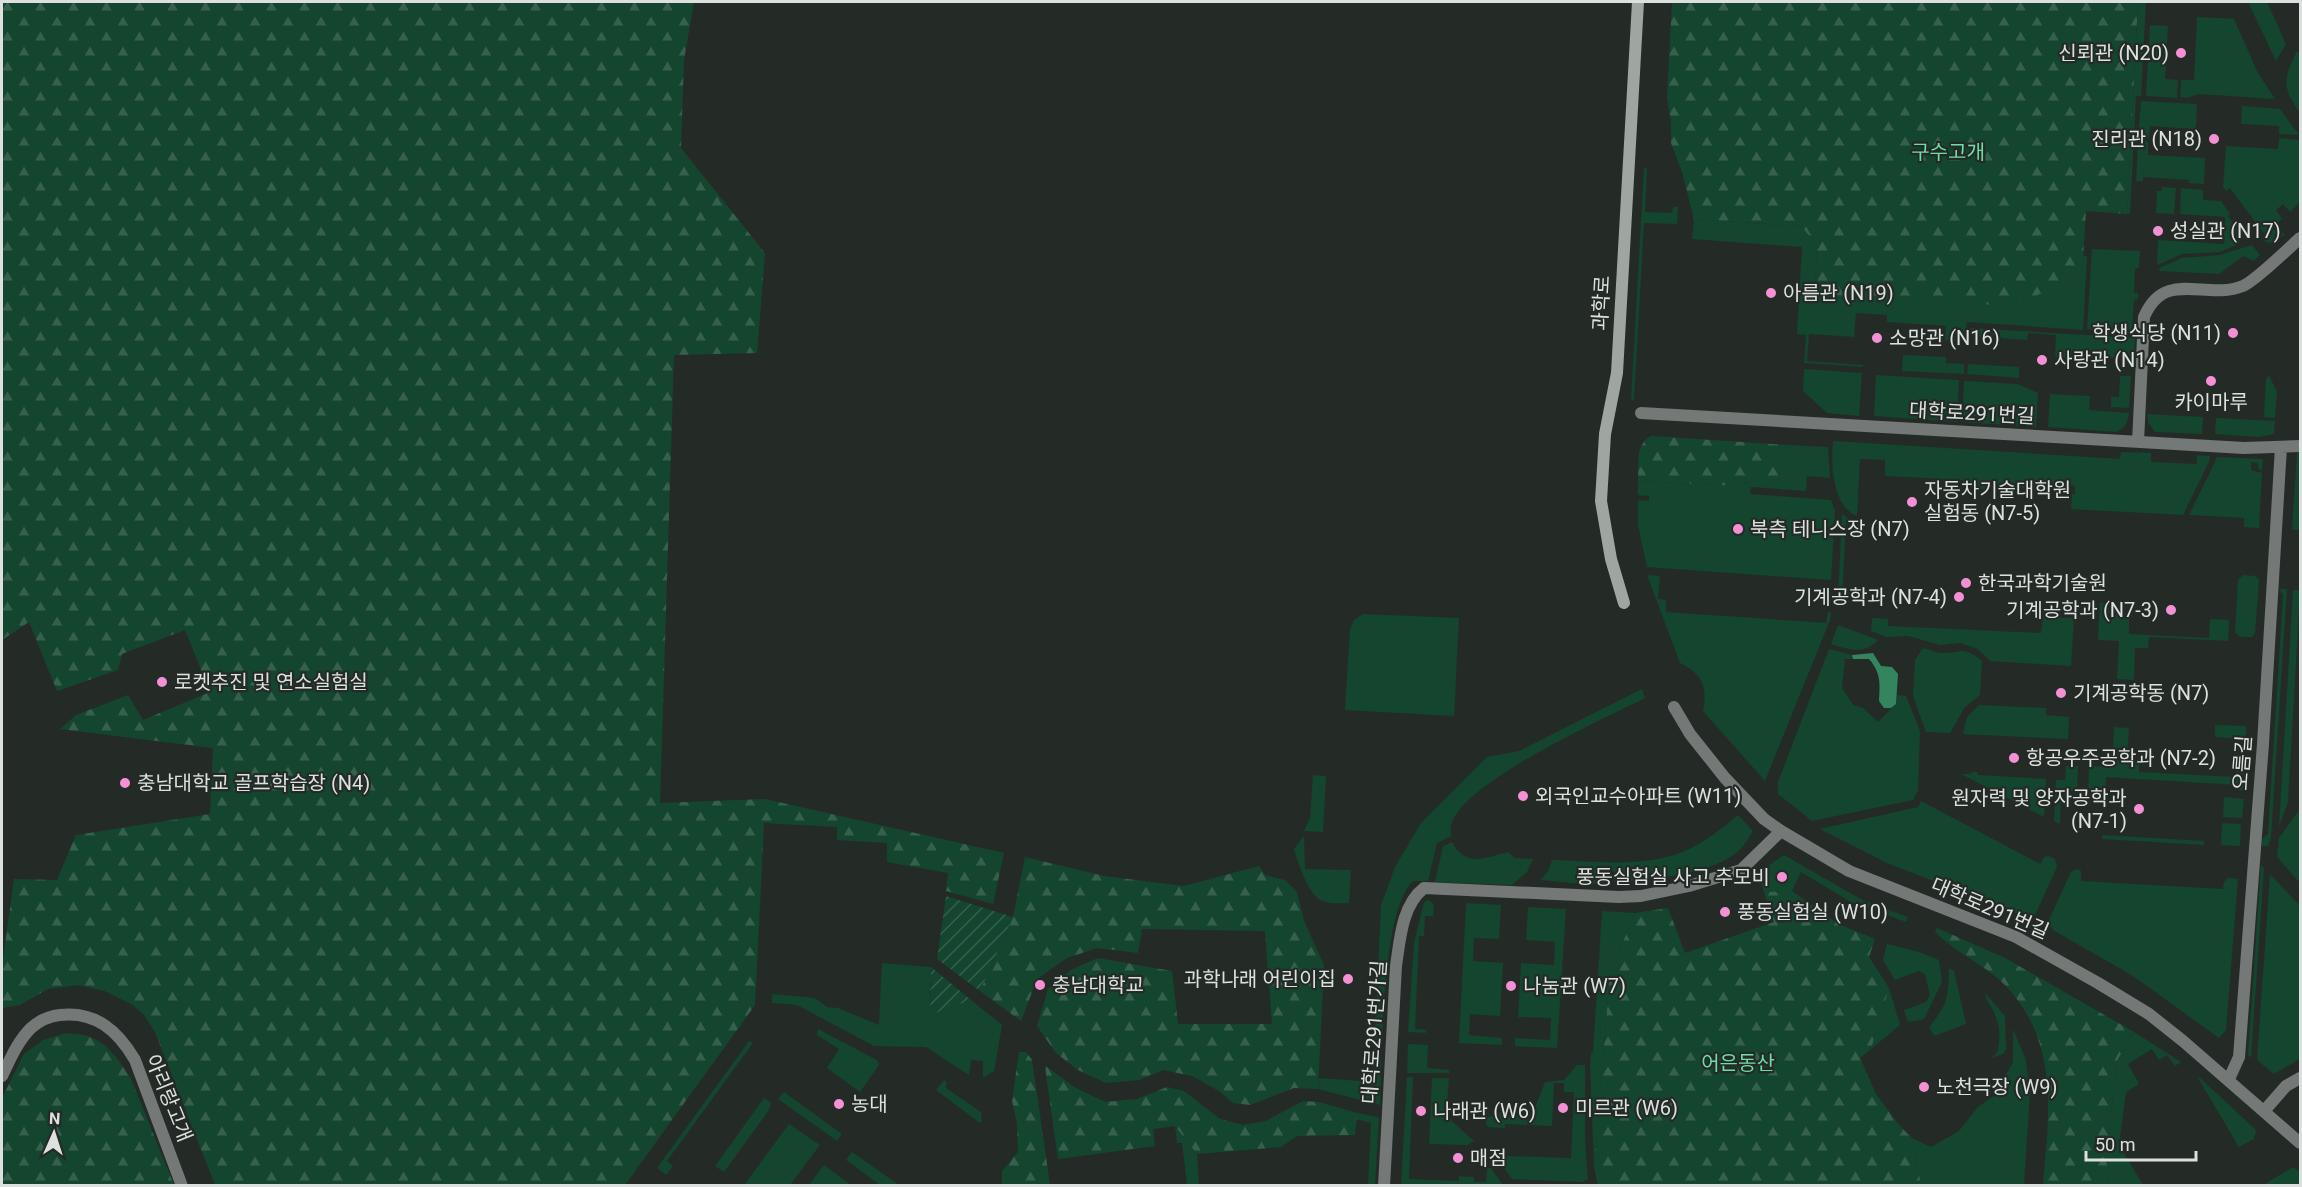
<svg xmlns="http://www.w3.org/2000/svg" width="2302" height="1187" font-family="Roboto,'Noto Sans KR',sans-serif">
	<defs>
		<pattern id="forest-firs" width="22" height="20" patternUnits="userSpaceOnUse" patternTransform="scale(1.5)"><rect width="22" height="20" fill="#14452f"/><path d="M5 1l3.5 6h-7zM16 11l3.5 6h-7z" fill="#36604d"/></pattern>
		<pattern id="garden-furrows" width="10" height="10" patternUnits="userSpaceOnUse" patternTransform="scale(1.5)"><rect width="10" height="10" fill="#14452f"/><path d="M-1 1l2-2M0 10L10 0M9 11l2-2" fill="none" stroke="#36604d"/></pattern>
	</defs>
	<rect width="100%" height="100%" fill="#242b27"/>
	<path fill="#14452f" d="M2138 2H2146L2141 96H2136L2130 214H2127Z
		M2248 2H2267L2286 44 2276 61Z
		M2197 17 2234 19 2258 73 2275 99 2199 94 2187 98 2180 97 2181 80H2194Z
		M2150 25 2168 26 2165 79 2178 80 2177 98 2146 96Z
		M2297 51 2300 54V113C2282 88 2283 79 2297 51Z
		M2141 101 2197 104 2196 129 2150 126 2149 139 2138 138Z
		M2242 106 2280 109 2299 135 2279 134V126L2241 124Z
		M2279 138 2300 140V202L2290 212 2283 204 2276 210 2282 219 2271 229 2285 234C2278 240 2274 244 2265 242L2262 237 2265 235 2230 188 2226 191 2223 187 2226 146 2278 149Z
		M2138 142H2148V155L2205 158 2204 184 2189 183V180L2143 177V181H2136Z
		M1644 168H1647L1645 212 1672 213 1673 207H1678L1677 224 1644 223 1634 400H1631Z
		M2162 187 2176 188 2174 214 2156 213 2157 191H2162Z
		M2181 188 2203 190V200L2221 201 2230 214 2228 216 2237 229 2241 227 2239 244 2220 252 2182 254 2158 265 2157 263 2158 240 2224 244 2225 217 2180 214Z
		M1694 219 1801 226 1817 245 1815 294 2081 276 2083 256H2087L2083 330 1967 322 1965 341 1945 340 1946 326 1887 322V315L1856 313 1854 337 1809 334 1807 361 1863 365V367L1804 363 1806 335 1797 334 1802 247 1692 239Z
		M2252 245 2260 255 2254 261 2243 256 2219 274 2160 271 2159 268 2182 258 2220 255Z
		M2092 249 2140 251 2139 268 2135 269 2134 293H2138V299L2134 300 2132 331 2087 329Z
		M1971 328 2135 338 2134 359 2104 357V360L2055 357 2056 335 2028 333 2027 340 1971 336Z
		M1903 355 1946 357V363L1964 364V374L1902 371Z
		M1968 364 2019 367V378L1967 374Z
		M1804 369 1862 373 1859 416 1827 413 1803 391Z
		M1876 375 1959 380 1957 422 1874 416Z
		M2269 375 2277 392 2275 418 2264 417 2266 379Z
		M2120 376H2131L2129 408 2111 407V397H2119Z
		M1964 381 2017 384 2038 393 2036 427 1962 422Z
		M2050 394 2090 396 2089 410 2129 413C2128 423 2125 428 2116 432L2048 427Z
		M2148 414 2203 417 2202 434 2155 432 2148 422Z
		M2216 418 2275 421 2274 434 2259 437 2215 434Z
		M1833 441 2120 459 2121 452 2151 453V462L2197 464V455L2210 456 2209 462 2183 515 2071 509 2072 494H2075V486L2061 485 2060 491 2015 487V491L1963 488V480L1885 476V460L1860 459 1857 516C1832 506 1831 464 1833 441Z
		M1787 445 1828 447 1830 478 1807 476 1806 491 1751 487 1750 494 1831 500 1835 511 1831 580 1647 567 1638 525V500L1649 501V496L1638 495V481L1737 486 1751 481H1778L1785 460Z
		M2300 452V530H2292L2297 453Z
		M2216 457 2263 459 2262 471 2258 468V463L2251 462V470L2262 473 2259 528 2244 527V518L2189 515 2215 462Z
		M1842 514 1850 520 1846 521 1842 598H1838Z
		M1647 575 1660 576 1658 599 1666 600V612L1826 623 1828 612H1831L1830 620 1765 781 1703 711C1708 686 1702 674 1680 663Z
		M2243 575 2255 576 2259 580 2255 633 2252 637H2240L2235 632 2238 580Z
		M2279 589H2287L2271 837 2268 846H2262V839L2268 834 2283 595Z
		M2293 590H2300V595L2288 802 2279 827Z
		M2100 603 2113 604V613L2129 614V634L2209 638 2210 619 2229 620 2228 641 2149 637 2148 648H2135L2134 680 2117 679 2119 641 2098 640Z
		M1363 614 1459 618 1454 716 1345 710 1350 629 1354 620Z
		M2043 617 2074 618 2071 666 1990 661 1978 649 1960 643 1940 645 1908 636 1887 637 1871 631 1872 618 1888 619V626L2041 633Z
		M1838 625 1878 640C1864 655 1849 650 1831 644Z
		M1923 648C1929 649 1935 653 1941 653 1961 654 1963 645 1982 661L1980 695 1965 707 1950 733 1926 732 1913 696 1915 660Z
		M1829 649 1852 655 1853 659H1845L1842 688 1853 705 1863 708 1878 722 1896 704 1897 695 1906 696 1920 731 1918 790 1913 800 1812 821 1778 794V782Z
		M1642 689 1645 698C1602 720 1469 779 1452 822 1450 826 1451 831 1451 836L1437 843 1428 881H1413C1381 910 1382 1058 1380 1105L1318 1089 1319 1078 1373 1082 1381 905 1395 867 1421 823 1487 757 1519 751Z
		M1979 705 2046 708V715L2069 717 2068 739 1963 734 1967 717Z
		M2215 725 2246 726V739L2215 737Z
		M2114 727 2129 728 2127 759 2139 760V772L2235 777 2237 764H2245L2244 791 2238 790V785L2106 777 2105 793 2088 792 2089 766 2112 767Z
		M2066 766H2078L2077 791 2061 790 2060 824 2054 821 2056 780H2065Z
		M1972 772H1977L1978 775 2046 779 2044 817 1961 774H1971Z
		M1313 775 1326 776 1323 832 1304 831 1310 818Z
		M2300 785V883L2277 857 2279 838 2299 810Z
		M2224 797 2244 799 2242 818 2223 817Z
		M1921 801 2040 864 2044 857 2049 856 2055 859 2057 867 2035 915 2025 917 1887 863 1820 829 1918 807Z
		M1738 815 1753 831C1748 839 1744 847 1736 853 1710 874 1647 881 1614 882V871H1598L1597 883 1593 885 1541 880 1548 871 1552 860C1596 861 1647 869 1689 849 1707 841 1722 828 1738 815Z
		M2222 823 2241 824 2240 846 2221 845Z
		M2102 835 2204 841V845L2102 839Z
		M1304 836 1305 869 1351 870 1349 903C1341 903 1332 904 1325 902 1309 899 1298 862 1294 849Z
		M1452 842C1466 868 1484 858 1508 852L1515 858 1533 859 1527 872 1512 885 1435 882 1443 846Z
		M1784 855 1864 901 1908 917 1906 922 1849 901 1801 872 1792 891 1764 892 1758 873Z
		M2261 865 2264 868 2251 1058 2248 1055Z
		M2077 869 2081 871V881L2223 889 2224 882 2228 878 2238 879 2226 1030 2219 1038 2133 976 2053 930 2048 922 2071 872Z
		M2270 874 2300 906V1059L2274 1074 2257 1060Z
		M1428 900 1434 904 1433 916H1425L1424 936H1419L1415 1029 1426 1030V1033L1408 1032 1414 943 1424 902Z
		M1466 903 1501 905 1499 939 1474 938 1473 961 1503 963 1500 1016 1470 1014 1469 1035 1502 1038V1045L1459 1043Z
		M1528 907 1566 909 1557 1048 1515 1046V1038L1550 1040 1551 1018 1518 1017 1521 963 1554 965 1555 942 1526 940Z
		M1602 911 1635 913 1610 973 1594 1167 1590 1065 1591 1053H1593Z
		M1887 944 1919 952 1939 960 1942 982 1924 1019 1908 1022 1904 1010 1926 1002 1930 995 1925 974 1919 971 1895 980 1883 960Z
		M882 963 931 967 930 1015 971 1000 1002 1025 994 1071 983 1078V1061L971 1060 969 1075 926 1047 874 1046 797 1005 772 1003V994L815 998 827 1007 838 1008 879 1025Z
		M1949 968 1954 971 1966 1024 1934 1036 1929 1027C1948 1004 1948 998 1949 968Z
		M1889 988 1900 1025 1871 1049Z
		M1985 993 2005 1016 2006 1049 2003 1054 1991 1058 1997 1053C2001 1038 2000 1024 1993 1010 1990 1004 1986 1001 1985 993Z
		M818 1029 877 1060 879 1065 860 1092 827 1068 839 1049 817 1035Z
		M2013 1029 2026 1060 2030 1093 2024 1185H1921L1912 1138 1931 1147 1959 1131 1978 1107 1994 1096 2013 1062Z
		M2134 1032 2181 1062 2175 1066 2167 1055 2159 1060 2152 1049 2128 1064 2139 1084 2126 1092 2119 1145 2143 1185H2108L2110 1174 2105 1158 2118 1059Z
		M749 1041 753 1043 667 1161 673 1166 666 1175 657 1168Z
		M1408 1044 1428 1045 1427 1068 1449 1070V1073H1407Z
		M1577 1065H1585V1140L1588 1179 1582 1182 1512 1179 1500 1162 1503 1156 1571 1158 1574 1092H1564V1083H1554L1552 1126 1505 1124V1128L1488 1127 1484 1119 1500 1113 1523 1117 1530 1115 1536 1105 1545 1082 1564 1080Z
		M1407 1077H1413L1409 1179 1459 1181V1176L1474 1177V1182H1486L1487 1168H1491L1503 1185H1401Z
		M2199 1077 2256 1130 2254 1139 2239 1147 2198 1078Z
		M1432 1078H1449L1446 1116 1474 1141 1468 1145 1429 1144Z
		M944 1080 947 1082 946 1088 981 1112 982 1121 980 1123 936 1090Z
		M784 1092 842 1134 837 1141 778 1099Z
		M764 1098 771 1103 769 1110 724 1172 715 1166Z
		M1357 1113 1379 1117 1375 1185H1368L1371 1123 1356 1119Z
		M789 1124 820 1145 790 1185H744Z
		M1175 1126 1197 1154 1199 1185H1187L1182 1143H1177Z
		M852 1152 899 1185H880L846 1160Z
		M824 1165 851 1185H809Z
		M2293 1167 2300 1172V1185H2263Z"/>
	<path fill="url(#forest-firs)" d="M2 2H694L684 60 681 148 765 253 757 353 674 355 660 803 765 799 1004 853 993 904 946 891 948 873 887 862V843L837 840V827L764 823 755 1005 625 1185H215L155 1032 144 1015 133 1005 105 991 78 985 48 989 20 1005 2 1008V966L14 879 57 880 76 835 210 814 213 748 60 729 76 715 128 695 143 720 210 692 185 630 122 654 118 670 57 691 29 622 2 640Z
		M1672 2H2138L2127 214 2086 211 2082 276 2012 306 1815 294 1817 245 1801 226 1694 219 1682 172 1671 143V123L1667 97Z
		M1651 436 1787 445 1785 460 1778 481H1751L1737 486 1638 481C1639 465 1635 444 1651 436Z
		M1025 857 1104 876 1184 886 1259 866 1265 875 1285 880 1297 892 1304 921 1324 965 1318 1089 1294 1088 1250 1105 1233 1103 1219 1091 1192 1076 1163 1070 1139 1080 1106 1083 1078 1070 1056 1053 1037 1026 1048 989 1071 970 1098 958 1172 971 1178 1024H1272L1265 931 1142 929 1138 953 1097 948 1067 958 1037 979 1021 1021 980 991 1013 917Z
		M1792 891 1838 924 1875 939 1869 957 1889 988 1871 1049 1860 1058 1876 1094 1899 1125 1912 1138 1921 1185H1598L1594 1167 1610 973 1635 913 1668 908 1685 953 1774 922 1764 892Z
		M1937 928 2005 958 2134 1032 2118 1059 2105 1158 2110 1174 2108 1185H2043C2049 1113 2060 1043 2005 985 1984 964 1956 953 1935 932Z
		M66 1033C73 1034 83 1034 90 1037 109 1044 121 1063 131 1079L174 1185H2V1098L24 1054 43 1040Z
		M1019 1052H1026L1032 1060 1050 1185H1002V1171L1018 1152 1017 1123 1012 1101Z
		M1046 1066 1074 1087 1105 1102 1137 1099 1167 1087 1184 1091 1220 1119 1243 1125 1266 1121 1303 1101 1319 1102 1357 1113 1355 1135 1297 1136 1281 1147 1197 1154 1175 1126 1153 1129 1155 1146 1058 1159 1045 1067Z"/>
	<path fill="url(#garden-furrows)" d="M946 896 1013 917 980 991 937 959Z
		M931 967 971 1000 930 1015Z"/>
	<path fill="#34855f" d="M1873 653 1881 666 1892 667 1898 674 1896 704 1891 708H1884L1879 701C1880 683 1881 673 1869 659H1853L1852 655Z"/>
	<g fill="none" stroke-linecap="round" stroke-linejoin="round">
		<path stroke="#747876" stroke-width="12" d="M1641 413 2244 448 2300 446
			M2138 442 2144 317C2165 268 2205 301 2243 286 2255 281 2288 249 2300 238
			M1674 707 1690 734 1725 778 1764 819 1781 831 1849 871 2016 937 2098 983 2149 1014 2183 1041 2300 1143
			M2 1076C10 1060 17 1042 31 1028 39 1021 50 1016 60 1015 96 1011 118 1031 135 1060L182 1186
			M2229 1079 2239 1057 2241 1031 2263 744 2281 447
			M2265 1110 2286 1086 2300 1078
			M1384 1186 1396 966C1400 939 1402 905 1424 888L1619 897 1641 896 1689 886 1741 870 1781 831"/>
		<path stroke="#9fa5a1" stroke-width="12" d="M1624 603 1611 559 1601 501 1605 434 1617 373 1638 2"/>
	</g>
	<g fill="#f491d4" stroke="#242b27" stroke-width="2">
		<circle cx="2181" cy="53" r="6"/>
		<circle cx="2214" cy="139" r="6"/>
		<circle cx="2158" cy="231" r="6"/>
		<circle cx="1771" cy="293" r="6"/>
		<circle cx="2233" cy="333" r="6"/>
		<circle cx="1877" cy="338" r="6"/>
		<circle cx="2042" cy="360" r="6"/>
		<circle cx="2211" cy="381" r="6"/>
		<circle cx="1912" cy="502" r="6"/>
		<circle cx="1738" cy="529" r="6"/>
		<circle cx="1966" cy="583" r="6"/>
		<circle cx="1959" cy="597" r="6"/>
		<circle cx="2171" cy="610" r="6"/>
		<circle cx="162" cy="682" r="6"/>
		<circle cx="2061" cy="693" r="6"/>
		<circle cx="2014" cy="758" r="6"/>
		<circle cx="125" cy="783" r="6"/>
		<circle cx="1523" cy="796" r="6"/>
		<circle cx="2139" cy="809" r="6"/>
		<circle cx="1782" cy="877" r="6"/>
		<circle cx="1725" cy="912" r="6"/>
		<circle cx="1348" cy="979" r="6"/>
		<circle cx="1040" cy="985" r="6"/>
		<circle cx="1511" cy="986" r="6"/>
		<circle cx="1924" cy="1087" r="6"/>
		<circle cx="839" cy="1104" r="6"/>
		<circle cx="1563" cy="1108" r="6"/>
		<circle cx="1421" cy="1111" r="6"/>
		<circle cx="1458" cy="1158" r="6"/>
	</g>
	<g text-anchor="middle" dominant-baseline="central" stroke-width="4.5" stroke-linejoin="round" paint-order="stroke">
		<g font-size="20" fill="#dce0de" stroke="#242b27" text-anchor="start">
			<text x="2169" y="53" text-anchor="end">신뢰관 (N20)</text>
			<text x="2202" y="139" text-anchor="end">진리관 (N18)</text>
			<text x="2170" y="231">성실관 (N17)</text>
			<text x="1783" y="293">아름관 (N19)</text>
			<text x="2221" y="333" text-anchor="end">학생식당 (N11)</text>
			<text x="1889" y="338">소망관 (N16)</text>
			<text x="2054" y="360">사랑관 (N14)</text>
			<text x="2211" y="402" text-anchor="middle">카이마루</text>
			<text x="1924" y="490">자동차기술대학원<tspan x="1924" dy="23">실험동 (N7-5)</tspan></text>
			<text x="1750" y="529">북측 테니스장 (N7)</text>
			<text x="1978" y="583">한국과학기술원</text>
			<text x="1947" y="597" text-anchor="end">기계공학과 (N7-4)</text>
			<text x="2159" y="610" text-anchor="end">기계공학과 (N7-3)</text>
			<text x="174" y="682">로켓추진 및 연소실험실</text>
			<text x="2073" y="693">기계공학동 (N7)</text>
			<text x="2026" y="758">항공우주공학과 (N7-2)</text>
			<text x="137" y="783">충남대학교 골프학습장 (N4)</text>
			<text x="1535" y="796">외국인교수아파트 (W11)</text>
			<text x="2127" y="798" text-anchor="end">원자력 및 양자공학과<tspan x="2127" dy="23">(N7-1)</tspan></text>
			<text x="1770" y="877" text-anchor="end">풍동실험실 사고 추모비</text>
			<text x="1737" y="912">풍동실험실 (W10)</text>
			<text x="1336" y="979" text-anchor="end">과학나래 어린이집</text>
			<text x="1052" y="985">충남대학교</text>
			<text x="1523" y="986">나눔관 (W7)</text>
			<text x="1936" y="1087">노천극장 (W9)</text>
			<text x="851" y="1104">농대</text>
			<text x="1575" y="1108">미르관 (W6)</text>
			<text x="1433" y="1111">나래관 (W6)</text>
			<text x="1470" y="1158">매점</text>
		</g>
		<g font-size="20" fill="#6ddca5" stroke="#242b27">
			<text x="1948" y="152">구수고개</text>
			<text x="1738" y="1063">어은동산</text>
		</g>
		<g font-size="20" fill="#dce0de" stroke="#242b27">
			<text transform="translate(1601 303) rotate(-87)">과학로</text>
			<text transform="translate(1972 413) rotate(3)">대학로291번길</text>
			<text transform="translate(2242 763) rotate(-86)">오름길</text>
			<text transform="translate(1990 908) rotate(23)">대학로291번길</text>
			<text transform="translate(1374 1032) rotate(-86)">대학로291번가길</text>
			<text transform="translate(169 1098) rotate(68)">아리랑고개</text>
		</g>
	</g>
	<rect width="2302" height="1187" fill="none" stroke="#dce0de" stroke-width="6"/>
	<g transform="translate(54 1133) rotate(3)" stroke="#242b27" stroke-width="4.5" paint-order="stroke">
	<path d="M0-4.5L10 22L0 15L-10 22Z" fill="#dce0de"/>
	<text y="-9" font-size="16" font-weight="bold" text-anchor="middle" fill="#dce0de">N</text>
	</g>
	<path d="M2086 1151v9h110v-9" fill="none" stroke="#dce0de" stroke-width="3"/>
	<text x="2095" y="1151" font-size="18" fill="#dce0de" stroke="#242b27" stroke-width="4.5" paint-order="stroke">50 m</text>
</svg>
